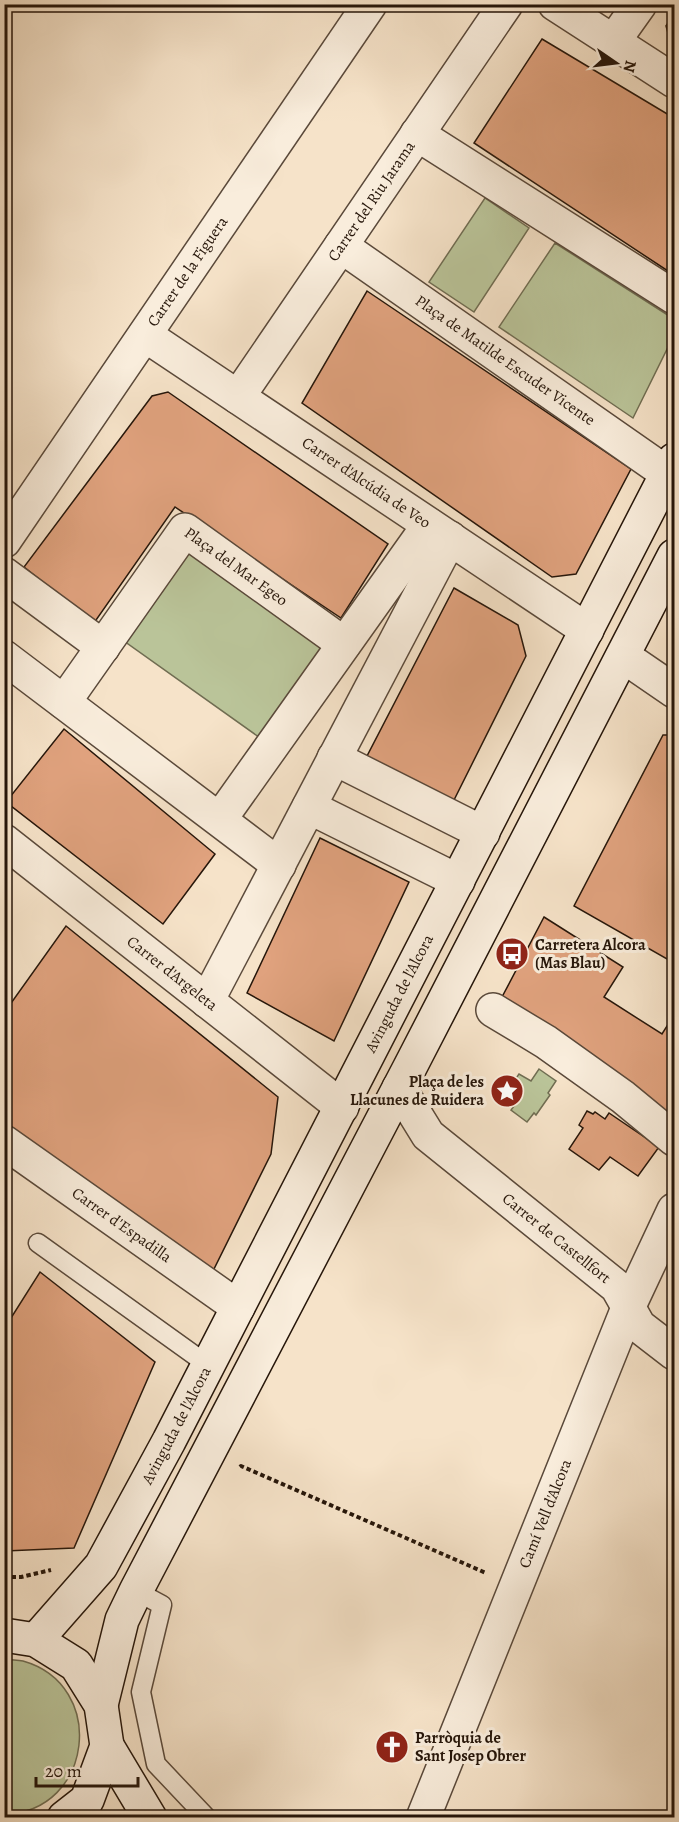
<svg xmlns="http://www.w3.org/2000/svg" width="679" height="1822" font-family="Alegreya,serif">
	<rect width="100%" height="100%" fill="#f6e3c9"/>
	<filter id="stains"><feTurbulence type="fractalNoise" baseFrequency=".00333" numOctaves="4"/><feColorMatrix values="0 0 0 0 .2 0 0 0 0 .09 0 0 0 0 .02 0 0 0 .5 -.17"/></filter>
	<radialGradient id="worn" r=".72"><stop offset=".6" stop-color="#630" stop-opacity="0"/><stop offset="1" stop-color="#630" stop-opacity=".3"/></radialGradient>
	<path fill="#bac499" stroke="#706d52" stroke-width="1.5" d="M485 198 529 228 474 312 429 282Z
		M555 243 674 319V335L633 418 499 327Z
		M187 551 327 651 263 740 124 641Z
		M539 1069 556 1081 548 1093 550 1095 536 1115 534 1113 527 1122 511 1110 517 1102 505 1094 519 1074 531 1081Z
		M5 1659C10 1660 17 1660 23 1661 108 1685 93 1812 5 1814Z"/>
	<path fill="#e0a27e" stroke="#26160a" stroke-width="1.5" d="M674 14V46L671 44 666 26Z
		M542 39 674 118V275L474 143Z
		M367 291 631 469 576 574 552 577 302 403Z
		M168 392 388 544 341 618 175 507 94 623 24 567 152 396Z
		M454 588 518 625 526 656 453 802 366 758Z
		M64 729 215 854 163 924 6 802Z
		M663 735H674V963L574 906Z
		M320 838 409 882 334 1041 247 993Z
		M544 917 623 967 604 997 662 1034 674 1015V1122L502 997Z
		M66 926 278 1097 271 1154 212 1273 4 1131V1013Z
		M587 1111 593 1114 595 1112 605 1119 609 1113 659 1147 638 1176 610 1157 599 1170 569 1149 583 1128 579 1125Z
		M40 1272 155 1362 74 1548 5 1551 4 1329Z"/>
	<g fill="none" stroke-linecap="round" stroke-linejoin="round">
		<defs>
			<path id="lane" d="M38 1243 208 1365
				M136 1591 162 1605 141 1692 156 1764 207 1818"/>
			<g id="street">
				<path d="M555 4 674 81"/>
				<path d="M613 42 640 4"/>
				<path d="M417 134 674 297"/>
				<path id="s1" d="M341 246 668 474"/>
				<path id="s2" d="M145 335 587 630"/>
				<path id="s3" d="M238 397 506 4"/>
				<path id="s4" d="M4 541 370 4"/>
				<path d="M4 574 103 647"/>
				<path d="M623 656 674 691"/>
				<path d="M4 657 279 865"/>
				<path id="s5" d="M64 702 185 530 344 644"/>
				<path d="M334 758 483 833"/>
				<path d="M309 807 458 881"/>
				<path d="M220 819 429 525"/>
				<path id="s6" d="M4 841 342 1107"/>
				<path d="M207 1001 450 538"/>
				<path d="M493 1010 546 1042 623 1097 674 1139"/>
				<path id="s7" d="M399 1088 428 1135 617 1287 639 1326 674 1353"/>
				<path id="s8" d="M4 1142 238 1307"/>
				<path id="s9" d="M423 1818 628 1308 674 1210"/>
			</g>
			<g id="secondary">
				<path d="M4 1635 36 1640 76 1665 101 1705 107 1746 87 1800 64 1818"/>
				<path id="s10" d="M36 1640 101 1566 169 1441 674 460"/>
				<path d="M101 1705 122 1620 136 1591 409 1069 674 556"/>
				<path d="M107 1746 150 1818"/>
			</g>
		</defs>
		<use href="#lane" stroke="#5a493a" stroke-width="21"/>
		<use href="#street" stroke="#5a493a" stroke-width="36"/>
		<use href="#secondary" stroke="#26160a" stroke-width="36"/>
		<path stroke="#26160a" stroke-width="4" stroke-dasharray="4.5 3" stroke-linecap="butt" d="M240 1467 241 1466 486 1573
			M4 1577H21L51 1570"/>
		<use href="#lane" stroke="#f9eddc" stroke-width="18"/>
		<use href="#street" stroke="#f9eddc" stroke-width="33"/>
		<use href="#secondary" stroke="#f9eddc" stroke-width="33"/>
	</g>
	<defs>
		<symbol id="bus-disc" viewBox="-11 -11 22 22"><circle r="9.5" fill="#8f2418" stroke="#f9eddc"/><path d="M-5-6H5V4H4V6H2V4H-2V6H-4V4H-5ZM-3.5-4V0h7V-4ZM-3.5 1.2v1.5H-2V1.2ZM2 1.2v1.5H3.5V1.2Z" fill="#fff"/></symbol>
		<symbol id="sight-disc" viewBox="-11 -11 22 22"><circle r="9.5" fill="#8f2418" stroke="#f9eddc"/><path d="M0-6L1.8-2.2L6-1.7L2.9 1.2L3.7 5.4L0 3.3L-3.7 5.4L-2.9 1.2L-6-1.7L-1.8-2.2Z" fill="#fff"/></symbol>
		<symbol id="church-disc" viewBox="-11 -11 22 22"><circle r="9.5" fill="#8f2418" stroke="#f9eddc"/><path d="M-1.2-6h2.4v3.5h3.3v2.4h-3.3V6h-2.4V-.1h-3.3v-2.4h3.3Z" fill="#fff"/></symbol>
	</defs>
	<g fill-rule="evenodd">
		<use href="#bus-disc" x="493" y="935" width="38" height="38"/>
		<use href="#sight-disc" x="488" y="1072" width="38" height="38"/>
		<use href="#church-disc" x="373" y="1728" width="38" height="38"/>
	</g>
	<g text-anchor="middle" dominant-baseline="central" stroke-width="6" stroke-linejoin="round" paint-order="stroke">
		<g font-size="16" fill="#26160a" stroke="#f9eddc">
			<text stroke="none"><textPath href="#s3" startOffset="237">Carrer del Riu Jarama</textPath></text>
			<text stroke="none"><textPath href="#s4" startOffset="326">Carrer de la Figuera</textPath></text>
			<text stroke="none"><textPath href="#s1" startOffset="200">Plaça de Matilde Escuder Vicente</textPath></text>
			<text stroke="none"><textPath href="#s2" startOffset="266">Carrer d'Alcúdia de Veo</textPath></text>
			<text stroke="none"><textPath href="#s5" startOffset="273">Plaça del Mar Egeo</textPath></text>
			<text stroke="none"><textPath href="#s6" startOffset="214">Carrer d'Argeleta</textPath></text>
			<text stroke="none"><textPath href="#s10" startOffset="744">Avinguda de l'Alcora</textPath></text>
			<text stroke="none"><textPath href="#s8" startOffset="144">Carrer d'Espadilla</textPath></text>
			<text stroke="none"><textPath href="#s7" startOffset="220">Carrer de Castellfort</textPath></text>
			<text stroke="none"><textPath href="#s10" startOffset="258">Avinguda de l'Alcora</textPath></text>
			<text stroke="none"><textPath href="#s9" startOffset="328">Camí Vell d'Alcora</textPath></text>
		</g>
		<g font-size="16" font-weight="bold" fill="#26160a" stroke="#f9eddc" text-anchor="start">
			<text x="535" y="945">Carretera Alcora<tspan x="535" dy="18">(Mas Blau)</tspan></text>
			<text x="484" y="1082" text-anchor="end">Plaça de les<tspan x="484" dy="18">Llacunes de Ruidera</tspan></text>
			<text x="415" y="1738">Parròquia de<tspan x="415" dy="18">Sant Josep Obrer</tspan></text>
		</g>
	</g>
	<rect width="679" height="1822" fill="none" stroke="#f6e3c9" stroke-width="24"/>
	<rect x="6" y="6" width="667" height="1810" fill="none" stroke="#26160a" stroke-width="3"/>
	<rect x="12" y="12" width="655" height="1798" fill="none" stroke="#26160a" stroke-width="1.5"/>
	<g transform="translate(616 63) rotate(104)" stroke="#f9eddc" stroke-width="4.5" paint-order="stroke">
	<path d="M0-4.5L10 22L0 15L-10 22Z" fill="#26160a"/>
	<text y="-9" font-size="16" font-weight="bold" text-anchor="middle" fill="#26160a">N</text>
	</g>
	<path d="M36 1777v9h102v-9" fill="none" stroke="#26160a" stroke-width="3"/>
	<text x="45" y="1777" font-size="18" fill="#26160a" stroke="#f9eddc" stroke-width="4.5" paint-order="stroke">20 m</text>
	<rect width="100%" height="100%" filter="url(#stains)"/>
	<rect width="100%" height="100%" fill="url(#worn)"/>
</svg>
